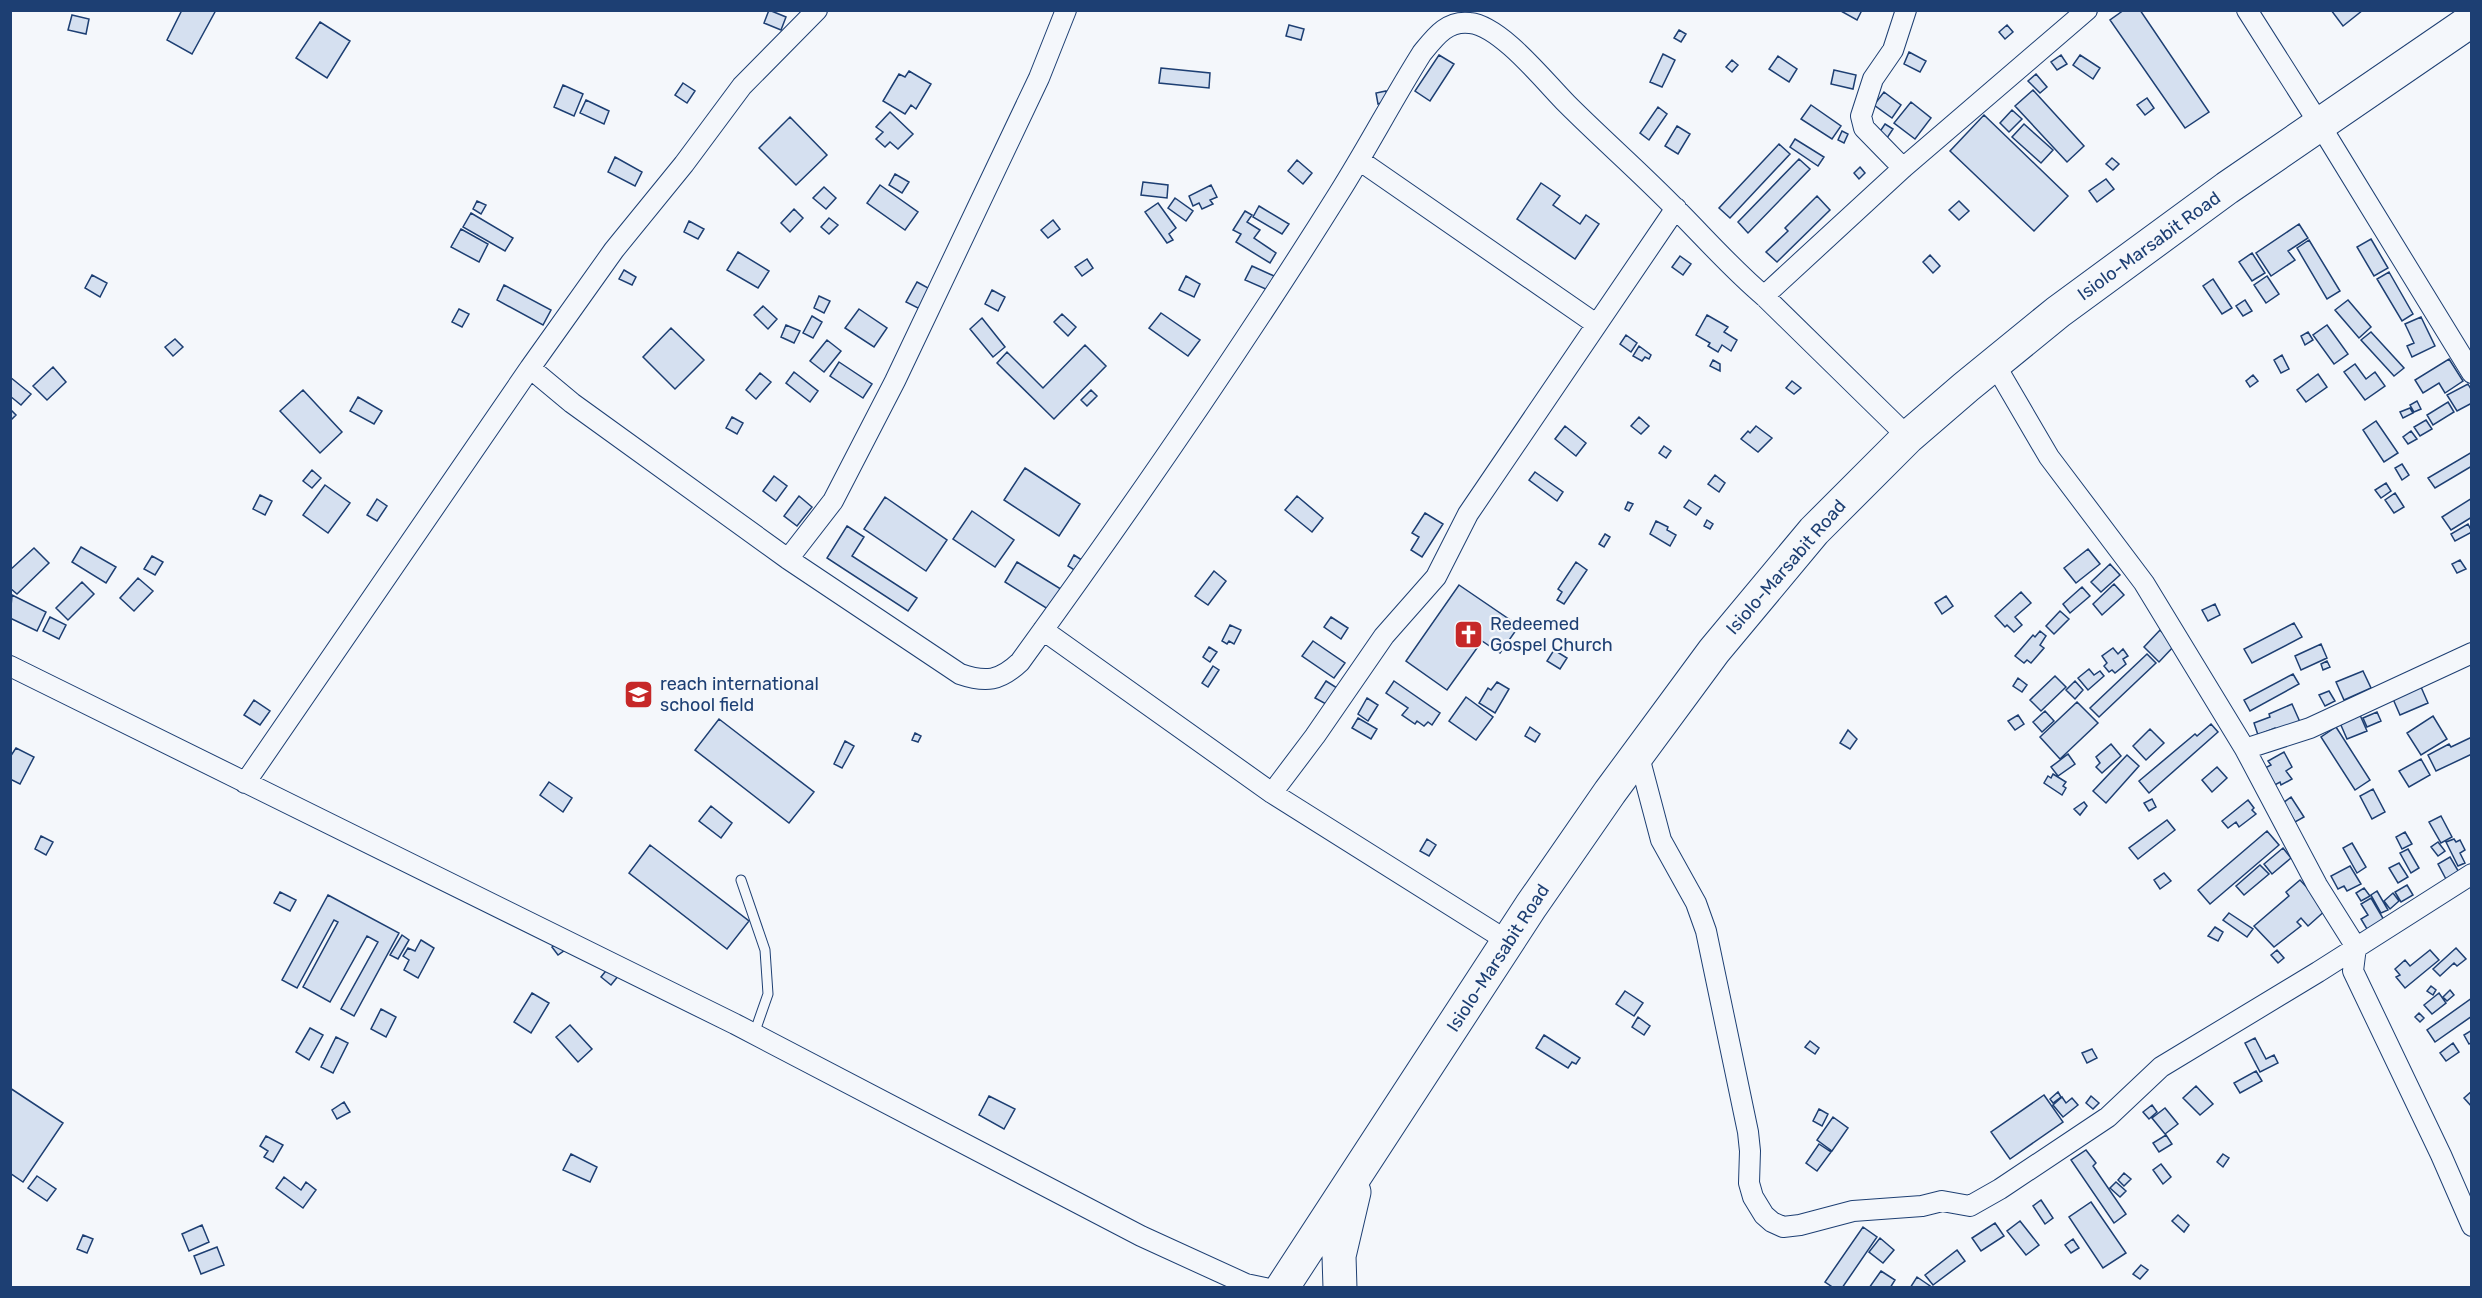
<svg xmlns="http://www.w3.org/2000/svg" width="2482" height="1298" font-family="Rubik,sans-serif">
	<rect width="100%" height="100%" fill="#f4f7fb"/>
	<path fill="#d5e0f0" stroke="#1d3f73" stroke-width="1.5" d="M182 10H216L192 54 167 40Z
		M769 10 786 17 781 30 764 23Z
		M1839 10H1862L1857 20Z
		M2124 10H2140L2209 112 2185 128 2110 20Z
		M2331 10H2363L2343 26Z
		M72 15 89 19 86 34 68 30Z
		M320 22 350 41 327 78 296 58Z
		M1289 25 1304 29 1301 40 1286 36Z
		M2007 25 2013 32 2005 39 1999 32Z
		M1679 30 1686 34 1681 42 1674 38Z
		M1909 52 1926 61 1920 72 1904 64Z
		M1663 54 1675 60 1662 87 1650 82Z
		M1439 55 1454 64 1430 101 1415 91Z
		M2061 55 2067 64 2057 70 2051 62Z
		M2080 55 2100 68 2093 79 2073 65Z
		M1778 56 1797 69 1789 82 1769 69Z
		M1732 60 1738 65 1732 72 1726 67Z
		M1161 68 1210 73 1209 88 1159 83Z
		M1834 70 1856 75 1853 89 1831 84Z
		M909 71 931 84 916 109 911 105 905 114 883 101 899 74 905 77Z
		M2036 74 2047 87 2040 93 2028 81Z
		M683 83 695 91 687 103 675 95Z
		M563 85 583 94 574 116 554 107Z
		M2033 90 2084 146 2067 162 2015 106Z
		M1386 91 1388 101 1378 104 1376 93Z
		M1884 92 1901 105 1892 118 1874 105Z
		M2147 98 2154 108 2145 115 2137 105Z
		M586 100 609 111 604 124 580 113Z
		M1911 102 1931 118 1915 139 1894 123Z
		M1811 105 1841 126 1832 139 1801 119Z
		M1658 107 1667 114 1649 140 1640 133Z
		M2012 110 2022 119 2009 132 2000 123Z
		M890 112 913 134 898 149 890 142 885 147 876 139 883 132 876 127Z
		M1984 115 2068 196 2034 231 1950 151Z
		M790 117 827 155 796 185 759 148Z
		M1885 124 1893 129 1887 138 1879 133Z
		M2024 124 2053 150 2041 163 2012 137Z
		M1677 126 1690 134 1678 154 1665 146Z
		M1842 131 1848 134 1844 143 1838 140Z
		M1795 139 1824 157 1818 166 1790 147Z
		M1779 144 1790 154 1730 218 1719 208Z
		M615 157 642 172 635 186 608 172Z
		M2112 158 2119 164 2113 170 2106 164Z
		M1799 159 1810 169 1748 233 1738 222Z
		M1297 160 1312 173 1303 184 1288 171Z
		M1860 167 1865 173 1859 179 1854 173Z
		M895 174 909 182 902 193 889 185Z
		M2106 179 2114 189 2097 202 2089 191Z
		M1143 182 1168 185 1167 198 1141 195Z
		M1541 183 1560 196 1553 205 1580 224 1586 215 1599 224 1575 259 1517 219Z
		M880 185 918 212 905 230 867 203Z
		M1211 185 1217 197 1210 200 1213 204 1202 209 1199 203 1193 206 1189 196Z
		M824 187 836 198 826 209 813 198Z
		M1817 196 1830 210 1777 262 1766 252 1788 231 1785 228Z
		M1175 198 1193 211 1186 221 1168 208Z
		M477 201 486 205 481 214 473 209Z
		M1959 201 1969 211 1959 220 1949 210Z
		M1158 203 1176 228 1169 234 1173 240 1167 243 1145 212Z
		M1259 206 1289 224 1282 234 1253 217Z
		M794 209 803 218 790 232 781 223Z
		M1245 211 1252 215 1247 222 1260 230 1254 238 1276 253 1270 263 1236 242 1241 234 1233 230Z
		M471 213 513 238 505 251 463 227Z
		M829 218 838 225 829 234 821 227Z
		M1053 220 1060 229 1048 238 1041 230Z
		M689 221 704 229 698 239 684 232Z
		M2299 224 2308 238 2288 251 2295 260 2271 276 2256 253Z
		M461 229 488 244 479 262 451 247Z
		M2371 239 2388 268 2374 276 2357 247Z
		M2309 240 2340 291 2327 299 2297 248Z
		M738 252 769 271 758 288 727 270Z
		M2252 253 2265 273 2252 281 2239 262Z
		M1930 255 1940 266 1933 273 1923 262Z
		M1680 256 1691 264 1683 275 1672 267Z
		M1087 259 1093 268 1082 276 1075 267Z
		M1252 266 1274 276 1268 290 1245 280Z
		M624 270 636 277 632 285 619 279Z
		M2389 272 2413 314 2402 321 2377 279Z
		M92 275 107 283 100 297 85 288Z
		M1186 276 1200 284 1194 297 1179 290Z
		M2267 276 2279 294 2266 303 2254 285Z
		M2213 279 2232 308 2222 314 2203 286Z
		M917 282 930 289 920 309 906 302Z
		M504 285 551 310 543 325 497 300Z
		M992 290 1005 297 998 311 985 304Z
		M819 296 830 301 824 313 814 308Z
		M2245 300 2252 311 2243 316 2236 306Z
		M2348 300 2371 327 2359 338 2335 310Z
		M763 306 777 319 768 329 754 315Z
		M459 309 469 314 462 327 452 322Z
		M859 309 887 328 874 347 845 328Z
		M1161 313 1200 340 1188 356 1149 328Z
		M1062 314 1076 327 1068 336 1054 322Z
		M1707 315 1728 327 1724 332 1737 340 1731 351 1722 345 1718 352 1708 346 1710 343 1696 335Z
		M812 316 822 322 813 338 803 333Z
		M2421 317 2435 346 2412 357 2407 346 2414 343 2405 324Z
		M982 318 1005 347 993 357 970 329Z
		M786 325 800 331 794 343 781 337Z
		M2327 325 2348 354 2334 364 2313 335Z
		M671 328 704 360 675 389 643 357Z
		M2308 332 2313 340 2305 345 2301 336Z
		M2371 332 2404 368 2394 376 2361 340Z
		M1626 335 1637 343 1631 352 1620 344Z
		M175 339 183 347 173 356 165 347Z
		M827 340 841 351 824 372 810 361Z
		M1085 345 1106 366 1054 419 997 363 1007 352 1043 388Z
		M1639 346 1651 355 1649 359 1645 357 1642 361 1633 356Z
		M2282 355 2289 369 2281 373 2274 360Z
		M2449 359 2463 381 2445 393 2439 383 2423 393 2415 380Z
		M1713 360 1720 364V371L1710 366Z
		M839 362 872 384 863 398 830 376Z
		M2355 364 2366 379 2375 372 2385 386 2365 400 2344 372Z
		M53 367 66 382 47 400 33 386Z
		M794 372 818 391 810 402 786 383Z
		M760 373 771 382 756 399 746 390Z
		M2318 374 2327 387 2306 402 2297 390Z
		M2253 375 2258 381 2250 387 2246 381Z
		M10 377 31 394 21 405 10 396Z
		M1792 381 1801 388 1794 394 1786 388Z
		M2468 384 2472 391V403L2457 411 2447 395Z
		M303 390 342 432 320 453 280 411Z
		M1091 390 1097 396 1087 406 1081 400Z
		M358 397 382 411 374 424 350 411Z
		M2417 401 2421 409 2414 412 2410 405Z
		M2448 402 2454 412 2433 425 2427 415Z
		M2410 408 2413 413 2403 418 2400 412Z
		M10 409 16 415 10 421Z
		M732 417 743 423 737 434 726 428Z
		M1639 417 1649 426 1641 434 1631 426Z
		M2426 420 2432 429 2420 436 2414 427Z
		M2376 421 2398 453 2384 462 2363 430Z
		M1565 426 1586 443 1576 456 1555 439Z
		M1756 426 1772 438 1758 452 1741 439 1748 431 1750 433Z
		M2411 431 2417 439 2408 444 2403 437Z
		M1664 446 1671 451 1666 458 1659 453Z
		M2472 452V466L2435 488 2428 478Z
		M2402 464 2409 475 2402 480 2395 468Z
		M1025 468 1080 504 1059 536 1004 500Z
		M312 470 321 478 312 488 303 481Z
		M1535 472 1563 492 1557 501 1529 480Z
		M1715 475 1725 483 1719 492 1708 484Z
		M774 476 787 486 776 501 763 491Z
		M2386 483 2391 491 2381 498 2375 490Z
		M325 485 350 503 328 533 303 515Z
		M2395 493 2404 507 2394 513 2385 500Z
		M260 495 272 501 265 515 253 509Z
		M799 496 812 507 797 526 784 516Z
		M1297 496 1323 518 1312 532 1285 510Z
		M885 497 947 540 926 571 864 529Z
		M2472 498V517L2451 530 2442 517Z
		M377 499 387 506 377 521 367 515Z
		M1689 500 1701 508 1696 515 1684 507Z
		M1628 502 1633 504 1629 511 1625 509Z
		M972 511 1014 540 995 567 953 539Z
		M1425 513 1443 524 1422 557 1411 550 1419 537 1412 533Z
		M1707 520 1713 524 1710 529 1704 526Z
		M1656 521 1668 527 1667 530 1676 535 1670 546 1650 534Z
		M2468 524 2472 532 2455 541 2451 534Z
		M847 526 864 537 852 556 917 598 908 611 827 558Z
		M1605 534 1610 537 1604 547 1599 544Z
		M81 547 116 567 106 583 72 562Z
		M34 548 49 563 17 594 10 588V570Z
		M2088 549 2100 564 2076 583 2064 568Z
		M1074 555 1085 562 1079 573 1068 566Z
		M152 556 163 562 155 575 144 569Z
		M2460 560 2466 569 2457 573 2452 564Z
		M1017 562 1064 591 1051 611 1005 582Z
		M1576 562 1587 570 1564 604 1557 600 1562 592 1558 589Z
		M2110 564 2120 575 2101 592 2091 582Z
		M1214 571 1226 581 1208 605 1195 596Z
		M138 578 153 591 134 611 120 598Z
		M82 582 94 594 68 620 56 608Z
		M2114 584 2124 595 2102 615 2093 604Z
		M1459 585 1519 626 1500 653 1482 641 1447 690 1406 661Z
		M2082 587 2090 596 2070 613 2063 604Z
		M2021 592 2031 603 2015 617 2022 625 2014 632 2007 625 2005 627 1995 616Z
		M12 595 46 612 37 631 10 618Z
		M1946 596 1953 606 1942 614 1935 603Z
		M2215 604 2220 615 2208 621 2202 610Z
		M2060 611 2069 619 2054 634 2046 626Z
		M50 617 66 625 59 639 43 631Z
		M1331 617 1348 628 1341 639 1324 627Z
		M2294 623 2302 637 2252 663 2244 649Z
		M1230 625 1241 630 1234 644 1229 641 1227 644 1222 641Z
		M2160 630 2175 645 2159 662 2144 647Z
		M2040 631 2046 636 2040 645 2044 648 2031 663 2027 660 2024 663 2015 656 2033 635 2035 637Z
		M1313 641 1345 663 1334 678 1302 656Z
		M2321 644 2327 658 2301 670 2295 656Z
		M1209 647 1217 652 1210 662 1203 657Z
		M2113 648 2118 654 2123 649 2128 656 2123 659 2126 664 2115 673 2112 670 2109 672 2104 666 2107 663 2102 656Z
		M1554 650 1567 658 1560 669 1547 661Z
		M2147 654 2156 663 2099 717 2090 708Z
		M2327 661 2330 667 2323 670 2321 664Z
		M1213 666 1219 670 1208 687 1202 683Z
		M2089 669 2094 675 2100 671 2104 676 2088 690 2078 678Z
		M2363 671 2371 688 2344 700 2336 682Z
		M2293 674 2299 684 2250 711 2244 700Z
		M2055 676 2066 687 2041 711 2030 700Z
		M2018 678 2027 685 2022 692 2013 686Z
		M1326 681 1337 688 1326 704 1315 698Z
		M1394 681 1440 713 1432 725 1428 722 1424 726 1417 721 1415 724 1402 715 1408 708 1386 693Z
		M2075 681 2083 690 2075 699 2066 690Z
		M1497 682 1509 689 1495 713 1479 703 1488 688 1491 690Z
		M2421 687 2428 703 2400 715 2393 699Z
		M2329 691 2335 701 2325 706 2319 695Z
		M1466 697 1493 717 1476 740 1449 721Z
		M1367 698 1378 705 1368 721 1358 714Z
		M254 700 270 711 260 725 244 715Z
		M2077 702 2098 723 2060 759 2040 737Z
		M2292 704 2300 722 2276 732 2275 728 2258 735 2254 723 2270 717 2269 714Z
		M2045 711 2054 721 2042 732 2033 722Z
		M2377 712 2381 721 2367 727 2363 718Z
		M2018 715 2024 724 2015 730 2008 721Z
		M2360 715 2367 731 2347 739 2340 723Z
		M2433 716 2447 739 2421 755 2407 733Z
		M1358 718 1377 729 1371 739 1352 728Z
		M719 719 814 792 789 823 695 750Z
		M2211 724 2218 732 2149 793 2139 781 2195 734 2197 736Z
		M1530 727 1540 734 1535 742 1525 736Z
		M2336 727 2370 780 2355 790 2321 737Z
		M2150 729 2164 743 2146 760 2133 746Z
		M1848 730 1857 739 1850 749 1840 743Z
		M915 733 921 736 918 742 912 740Z
		M2472 737V754L2436 771 2428 755 2449 744 2451 747Z
		M845 741 854 746 842 768 834 764Z
		M2111 744 2121 756 2102 773 2096 767 2100 763 2096 757Z
		M16 748 34 757 20 784 10 779V757Z
		M2284 752 2292 767 2286 771 2292 779 2281 785 2280 782 2273 786 2263 769 2271 765 2268 761Z
		M2068 754 2075 764 2058 776 2051 767Z
		M2127 755 2139 766 2106 803 2093 791Z
		M2421 759 2430 775 2409 787 2399 771Z
		M2217 767 2227 778 2212 792 2202 780Z
		M2053 774 2066 782 2063 786 2066 788 2062 795 2044 783 2048 776 2051 778Z
		M549 782 572 798 563 812 540 795Z
		M2373 789 2385 812 2372 819 2360 796Z
		M2291 797 2304 817 2295 822 2283 803Z
		M2152 799 2156 807 2149 811 2144 803Z
		M2248 800 2254 808 2252 810 2256 814 2239 827 2236 822 2228 828 2222 821Z
		M2084 802 2087 806 2080 815 2074 809Z
		M711 806 732 823 721 838 699 821Z
		M2441 816 2452 837 2441 843 2429 822Z
		M2167 820 2175 830 2138 859 2129 848Z
		M2267 831 2279 845 2210 904 2198 890Z
		M2405 832 2412 844 2402 849 2396 837Z
		M41 836 53 842 46 855 35 849Z
		M1427 839 1436 845 1429 856 1420 851Z
		M2454 839 2456 842 2460 840 2465 850 2460 853 2465 863 2458 866 2446 842Z
		M2438 842 2445 851 2438 856 2431 847Z
		M2352 843 2366 867 2357 873 2343 848Z
		M650 845 749 921 727 949 629 873Z
		M2283 848 2291 858 2272 874 2264 864Z
		M2408 849 2419 868 2411 873 2400 853Z
		M2450 857 2460 874 2447 881 2438 864Z
		M2399 863 2408 877 2398 883 2389 868Z
		M2260 865 2269 874 2244 895 2236 886Z
		M2350 866 2361 884 2347 891 2344 886 2338 889 2331 876Z
		M2164 873 2171 881 2160 889 2154 880Z
		M2300 880 2327 909 2308 926 2301 918 2297 922 2301 926 2274 947 2254 926 2289 896 2286 892Z
		M2407 885 2413 895 2401 902 2395 892Z
		M2364 888 2370 896 2361 901 2356 893Z
		M2377 891 2388 910 2381 913 2371 895Z
		M280 892 296 900 290 911 274 903Z
		M2393 893 2399 901 2390 909 2384 901Z
		M328 895 399 933 354 1016 341 1009 378 942 367 936 330 1002 303 987 338 922 334 920 297 988 282 980Z
		M2371 898 2384 920 2367 929 2361 919 2368 915 2361 904Z
		M2229 913 2253 929 2247 937 2223 920Z
		M2215 927 2223 932 2218 941 2208 936Z
		M402 935 409 940 398 959 390 955Z
		M421 940 434 948 418 978 404 970 409 960 403 956 408 948 415 951Z
		M558 942 565 950 558 955 552 947Z
		M2456 948 2466 959 2457 966 2454 963 2440 976 2433 969Z
		M2277 950 2284 958 2278 963 2271 955Z
		M2430 950 2439 960 2405 988 2396 977 2400 975 2395 969 2405 960 2410 966Z
		M609 967 619 975 611 985 601 977Z
		M2431 986 2436 990 2433 995 2427 991Z
		M2450 990 2454 995 2447 1001 2443 997Z
		M1625 991 1643 1003 1634 1016 1616 1004Z
		M532 993 549 1003 531 1033 514 1022Z
		M2439 993 2446 1003 2432 1014 2424 1005Z
		M2472 998V1016L2435 1042 2427 1030Z
		M381 1009 396 1017 386 1037 371 1029Z
		M2419 1013 2424 1018 2420 1022 2415 1017Z
		M1638 1017 1650 1026 1644 1035 1632 1027Z
		M570 1025 592 1049 578 1062 556 1037Z
		M310 1028 323 1035 309 1060 296 1052Z
		M2472 1030V1042L2469 1044 2464 1035Z
		M1544 1035 1580 1058 1576 1064 1572 1062 1568 1068 1536 1048Z
		M336 1037 348 1043 333 1073 321 1067Z
		M2255 1038 2266 1059 2274 1055 2278 1063 2260 1072 2245 1043Z
		M1810 1041 1819 1048 1815 1054 1805 1047Z
		M2453 1043 2459 1052 2446 1061 2440 1053Z
		M2092 1049 2097 1058 2087 1063 2082 1053Z
		M2256 1071 2262 1081 2240 1093 2234 1083Z
		M2196 1086 2213 1104 2200 1115 2183 1098Z
		M10 1088 63 1123 23 1182 10 1173Z
		M2472 1091V1107L2464 1098Z
		M2058 1092 2061 1097 2053 1103 2050 1099Z
		M2044 1095 2063 1122 2010 1159 1991 1132Z
		M989 1096 1015 1109 1004 1129 979 1115Z
		M2091 1096 2099 1103 2093 1109 2086 1103Z
		M2062 1097 2066 1103 2072 1098 2078 1105 2063 1117 2053 1105Z
		M344 1102 350 1112 337 1119 332 1110Z
		M2152 1105 2157 1112 2149 1119 2143 1112Z
		M2165 1108 2178 1124 2165 1134 2152 1118Z
		M1819 1109 1828 1114 1822 1126 1813 1121Z
		M1833 1117 1848 1128 1832 1151 1817 1140Z
		M2166 1135 2172 1144 2159 1152 2153 1143Z
		M266 1136 283 1145 273 1162 264 1157 268 1151 260 1146Z
		M1819 1144 1831 1152 1817 1171 1806 1163Z
		M2086 1150 2096 1163 2093 1166 2126 1214 2114 1223 2071 1160Z
		M571 1154 597 1167 590 1182 563 1170Z
		M2223 1154 2229 1158 2223 1167 2217 1162Z
		M2161 1164 2171 1177 2163 1184 2153 1170Z
		M2124 1173 2131 1179 2124 1186 2118 1180Z
		M37 1176 56 1189 47 1201 28 1188Z
		M284 1177 301 1190 306 1182 316 1190 303 1208 276 1188Z
		M2116 1182 2126 1191 2120 1197 2110 1188Z
		M2041 1200 2053 1218 2045 1224 2033 1206Z
		M2091 1202 2126 1253 2103 1268 2069 1217Z
		M2178 1215 2189 1225 2184 1232 2172 1221Z
		M2020 1221 2039 1245 2026 1255 2007 1231Z
		M1995 1223 2004 1236 1981 1251 1972 1238Z
		M202 1225 209 1242 189 1251 182 1234Z
		M1863 1227 1877 1237 1842 1288H1834L1825 1282Z
		M83 1235 93 1239 87 1253 77 1249Z
		M1880 1238 1894 1250 1883 1263 1869 1252Z
		M2073 1239 2079 1248 2071 1253 2065 1245Z
		M217 1247 224 1265 201 1274 194 1256Z
		M1957 1250 1965 1261 1933 1285 1925 1275Z
		M2141 1265 2148 1270 2140 1279 2133 1274Z
		M1881 1271 1895 1280 1890 1288H1869Z
		M1917 1277 1933 1288H1910Z"/>
	<g fill="none" stroke-linecap="round" stroke-linejoin="round">
		<defs>
			<path id="lane" d="M741 880 765 950 768 994 754 1034"/>
			<path id="street" d="M2247 10 2320 125 2472 373
				M1359 160 1596 324
				M1903 168 1864 128 1861 116 1873 79 1893 50 1906 10
				M1764 296 1903 168 2087 10
				M1994 363 2049 457 2144 583 2245 749 2317 885 2356 947 2353 971 2441 1155 2472 1226
				M530 368 614 250 684 164 742 86 817 10
				M788 559 833 501 895 381 1039 78 1066 10
				M1043 630 1272 793 1509 942
				M10 666 735 1024 1141 1236 1246 1284 1265 1288
				M2245 749 2310 728 2472 653
				M1638 753 1661 840 1696 903 1706 931 1748 1132 1750 1151 1749 1183 1753 1197 1764 1215 1772 1222 1783 1227 1800 1225 1853 1211 1922 1206 1942 1201 1970 1206 2000 1189 2108 1117 2161 1067 2318 972 2472 874
				M245 783 530 368 572 403 788 559 960 674C986 683 1000 681 1020 662 1131 509 1239 353 1339 193 1368 147 1393 99 1422 53 1435 37 1447 20 1470 23 1501 26 1545 82 1567 104 1603 140 1641 173 1676 209 1705 238 1732 269 1764 296L1908 437
				M1272 793 1315 736 1384 636 1436 577 1468 514 1676 208"/>
			<path id="highway" d="M1282 1288 1531 906 1610 792 1714 651 1814 531 1908 437 1966 387 2058 312 2227 188 2472 20
				M1340 1288 1339 1256 1354 1192"/>
		</defs>
		<use href="#lane" stroke="#1d3f73" stroke-width="11"/>
		<use href="#street" stroke="#1d3f73" stroke-width="22"/>
		<use href="#highway" stroke="#1d3f73" stroke-width="35"/>
		<use href="#lane" stroke="#f4f7fb" stroke-width="9"/>
		<use href="#street" stroke="#f4f7fb" stroke-width="20"/>
		<use href="#highway" stroke="#f4f7fb" stroke-width="33"/>
	</g>
	<defs>
		<symbol id="church-square" viewBox="-11 -11 22 22"><rect x="-9" y="-9" width="18" height="18" rx="4" fill="#c62828" stroke="#f4f7fb"/><path d="M-1.2-6h2.4v3.5h3.3v2.4h-3.3V6h-2.4V-.1h-3.3v-2.4h3.3Z" fill="#fff"/></symbol>
		<symbol id="school-square" viewBox="-11 -11 22 22"><rect x="-9" y="-9" width="18" height="18" rx="4" fill="#c62828" stroke="#f4f7fb"/><path d="M0-5L7-2L0 1L-7-2ZM-4 1L0 2.5L4 1V4Q0 6-4 4Z" fill="#fff"/></symbol>
	</defs>
	<g fill-rule="evenodd">
		<use href="#church-square" x="1452" y="618" width="33" height="33"/>
		<use href="#school-square" x="622" y="678" width="33" height="33"/>
	</g>
	<g text-anchor="middle" dominant-baseline="central" stroke-width="4.5" stroke-linejoin="round" paint-order="stroke">
		<g font-size="18" fill="#1d3f73" stroke="#f4f7fb">
			<text transform="translate(2149 246) rotate(-36)">Isiolo-Marsabit Road</text>
			<text transform="translate(1786 567) rotate(-49)">Isiolo-Marsabit Road</text>
			<text transform="translate(1498 958) rotate(-57)">Isiolo-Marsabit Road</text>
		</g>
		<g font-size="18" fill="#1d3f73" stroke="#f4f7fb" text-anchor="start">
			<text x="1490" y="624">Redeemed<tspan x="1490" dy="21">Gospel Church</tspan></text>
			<text x="660" y="684">reach international<tspan x="660" dy="21">school field</tspan></text>
		</g>
	</g>
	<rect width="2482" height="1298" fill="none" stroke="#1d3f73" stroke-width="24"/>
</svg>
